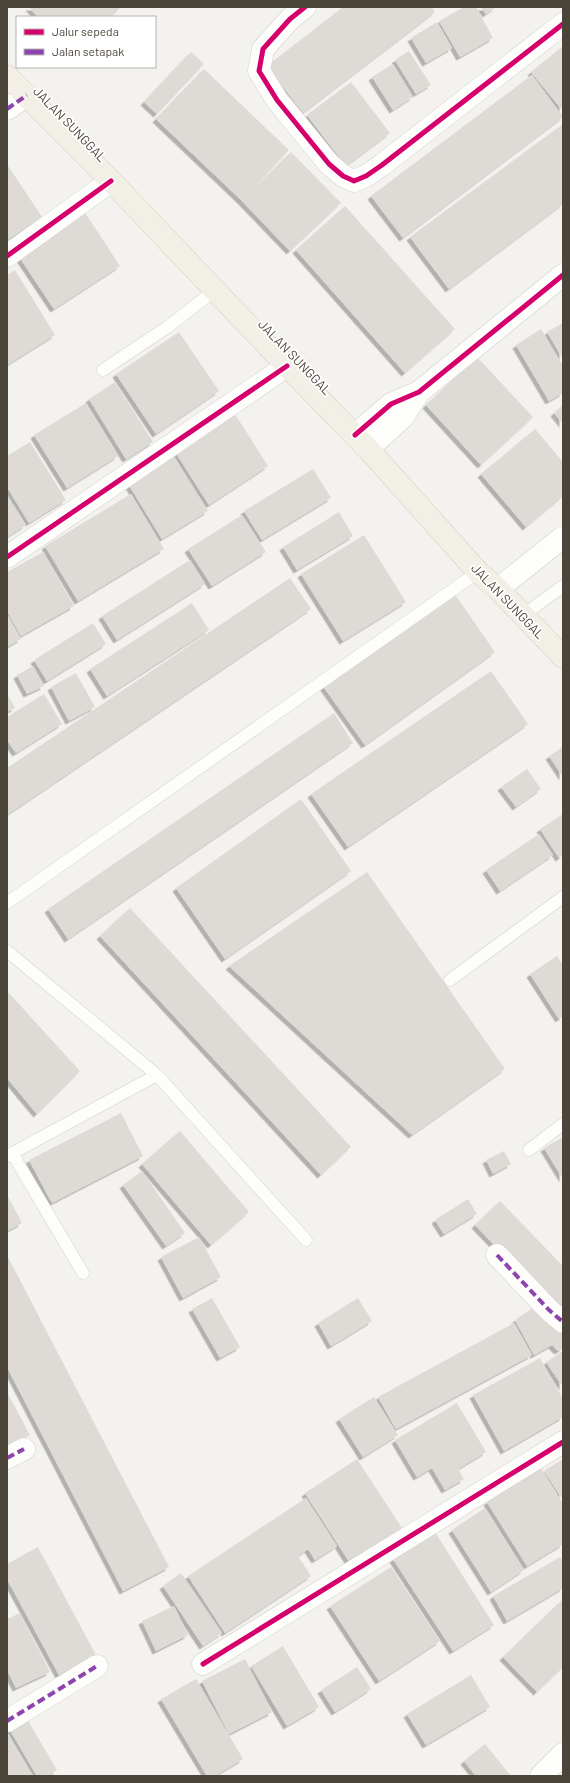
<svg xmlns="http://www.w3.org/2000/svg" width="570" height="1783" font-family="Barlow,sans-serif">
	<defs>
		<filter id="shadow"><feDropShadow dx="-3.5" dy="3.5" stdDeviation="0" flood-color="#0004"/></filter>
	</defs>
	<rect width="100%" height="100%" fill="#f4f2ee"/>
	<path fill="#dedbd6" filter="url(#shadow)" d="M29 7H121L110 17H38Z
		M343 7H432L435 12 303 113 267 66Z
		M464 7H476L493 38 460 57 439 21Z
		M481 7H496L486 14Z
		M437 22 452 48 426 63 411 38Z
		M563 46V111L531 72Z
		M409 51 431 85 416 94 395 60Z
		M191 52 204 64 157 114 144 102Z
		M393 64 413 97 393 110 372 77Z
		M204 69 289 150 248 194 291 152 341 203 290 251 241 200 156 119Z
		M532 75 563 117 403 238 371 196Z
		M351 82 390 133 346 166 307 115Z
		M563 124V204L449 289 410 237Z
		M7 164 42 217 7 240Z
		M345 206 455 329 405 373 296 250Z
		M84 211 120 266 54 309 18 255Z
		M15 270 55 335 7 365V275Z
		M563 323V359L547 332Z
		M541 329 563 366V393L549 401 516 345Z
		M179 332 219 391 156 434 116 374Z
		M477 357 533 417 481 465 426 405Z
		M115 382 153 442 126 459 89 399Z
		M86 403 118 456 67 488 34 435Z
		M563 405V424L554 413Z
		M233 411 268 466 209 505 174 450Z
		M535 429 563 462V496L526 527 481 474Z
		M30 442 66 500 29 523 7 487V456Z
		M173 455 208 511 162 539 127 482Z
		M313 469 331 498 262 540 244 511Z
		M131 494 164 549 78 601 45 546Z
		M7 495 26 525 7 537Z
		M339 512 353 536 297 570 283 547Z
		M242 515 266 552 212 586 188 549Z
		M364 535 406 602 343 641 301 574Z
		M43 552 74 606 21 636 7 611V572Z
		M190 560 205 584 117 640 102 616Z
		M290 578 311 609 7 815V768Z
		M454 593 495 652 365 745 323 686Z
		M192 603 209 630 107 696 90 669Z
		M7 614 21 639 7 647Z
		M93 623 106 644 47 681 34 660Z
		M33 666 44 686 27 694 17 675Z
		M491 671 528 724 348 847 311 794Z
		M76 673 95 707 69 721 51 687Z
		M7 694 15 708 7 712Z
		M44 694 62 724 16 753 7 740V717Z
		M334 713 353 743 68 939 48 909Z
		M563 747V777L549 756Z
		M527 769 541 789 516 807 501 787Z
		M301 799 351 871 225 959 176 888Z
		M563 814V855L559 858 540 829Z
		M539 834 553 855 500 891 486 870Z
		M367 872 505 1069 412 1135 229 966Z
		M130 908 351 1147 321 1175 100 936Z
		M557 956 563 965V1016L559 1019 530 974Z
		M7 991 80 1071 37 1114 7 1078Z
		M121 1113 143 1156 52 1203 29 1160Z
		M180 1131 249 1212 211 1245 142 1164Z
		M563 1137V1179L544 1148Z
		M504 1151 511 1164 493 1174 486 1160Z
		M142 1171 185 1233 166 1246 123 1185Z
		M7 1195 22 1223 7 1231Z
		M468 1199 477 1214 444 1234 435 1220Z
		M500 1201 563 1266V1316L475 1225Z
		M199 1237 221 1277 183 1298 161 1257Z
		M7 1255 169 1567 123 1591 7 1367Z
		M212 1298 240 1347 220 1358 192 1309Z
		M358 1298 372 1321 331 1346 318 1323Z
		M534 1307 563 1332V1348L558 1351 552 1345 534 1355 515 1320Z
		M514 1323 532 1355 396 1429 378 1397Z
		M563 1351V1387L546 1362Z
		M540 1358 563 1399V1417L504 1451 473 1395Z
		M7 1392 30 1435 7 1447Z
		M374 1397 398 1435 363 1457 339 1419Z
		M457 1403 486 1452 458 1469 464 1479 445 1490 432 1468 417 1477 395 1440Z
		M357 1459 402 1528 350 1563 305 1493Z
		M563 1459V1500L544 1471Z
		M541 1468 563 1504V1544L527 1566 487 1502Z
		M306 1498 337 1546 315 1560 308 1549 298 1556 311 1576 225 1633 188 1576Z
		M485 1508 524 1570 491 1592 452 1530Z
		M435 1532 494 1625 453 1651 393 1559Z
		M38 1547 96 1655 59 1675 7 1579V1564Z
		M560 1557 563 1562V1588L507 1621 493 1596Z
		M391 1567 440 1641 379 1681 330 1606Z
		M181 1573 222 1633 203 1646 163 1586Z
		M562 1600 563 1601V1667L537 1692 503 1657Z
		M174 1606 188 1635 156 1651 142 1621Z
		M20 1613 50 1672 16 1688 7 1670V1619Z
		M283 1646 319 1707 287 1726 251 1666Z
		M245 1659 272 1712 229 1734 202 1681Z
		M357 1667 371 1689 335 1712 321 1690Z
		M471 1675 490 1707 426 1745 407 1714Z
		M196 1679 243 1759 215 1776H207L161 1699Z
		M24 1714 57 1770 48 1776H37L7 1725Z
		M7 1732 33 1776H7Z
		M485 1744 511 1776H476L464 1761Z"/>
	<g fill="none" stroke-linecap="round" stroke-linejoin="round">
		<defs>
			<path id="lane" d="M103 370 169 326 215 290
				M522 616 563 586
				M7 903 478 572
				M7 951 157 1075 306 1240
				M450 980 563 897
				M529 1150 563 1124
				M12 1153 83 1273
				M7 1156 157 1075"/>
			<path id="street" d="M305 7 290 19 263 49 259 71 277 100 329 164 343 176 354 181 366 176 382 165 563 24
				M7 109 27 95
				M7 256 111 181
				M355 435 391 404 419 392 563 275
				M368 449 403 417 419 392
				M7 557 287 366
				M498 589 563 537
				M497 1255 549 1310 563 1322
				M7 1458 24 1449
				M203 1664 563 1442
				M7 1721 97 1666
				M541 1776 563 1754"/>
			<path id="primary" d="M7 76 111 181 287 366 368 449 478 572 498 589 563 657"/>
		</defs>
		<use href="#lane" stroke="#d2d0cb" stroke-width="13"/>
		<use href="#street" stroke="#d2d0cb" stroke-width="23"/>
		<use href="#primary" stroke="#d6cebb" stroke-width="23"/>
		<use href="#lane" stroke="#fdfdfc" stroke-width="12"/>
		<use href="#street" stroke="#fdfdfc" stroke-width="22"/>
		<use href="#primary" stroke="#f2efe6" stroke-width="22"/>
		<path stroke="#8e44ad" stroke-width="4" stroke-dasharray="8 4" stroke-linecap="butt" d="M7 109 27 95
			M497 1255 549 1310 563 1322
			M7 1458 24 1449
			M7 1721 97 1666"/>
		<defs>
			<path id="cycleway" d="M305 7 290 19 263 49 259 71 277 100 329 164 343 176 354 181 366 176 382 165 563 24
				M7 256 111 181
				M355 435 391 404 419 392 563 275
				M7 557 287 366
				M203 1664 563 1442"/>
		</defs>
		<use href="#cycleway" stroke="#fff" stroke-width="8"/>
		<use href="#cycleway" stroke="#d6006c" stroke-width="5"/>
	</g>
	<g text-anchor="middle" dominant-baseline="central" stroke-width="3.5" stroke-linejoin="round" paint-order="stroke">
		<g font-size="13" fill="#4b4439" stroke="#fff">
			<text transform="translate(70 124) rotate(46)">JALAN SUNGGAL</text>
			<text transform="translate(295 357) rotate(46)">JALAN SUNGGAL</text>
			<text transform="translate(508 601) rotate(46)">JALAN SUNGGAL</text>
		</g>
	</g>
	<rect width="570" height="1783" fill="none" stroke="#4b4439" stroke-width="16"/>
	<rect x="16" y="16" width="140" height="52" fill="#ffffff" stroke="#b7b4b0"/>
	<rect x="24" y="29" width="20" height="6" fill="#d6006c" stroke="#b7b4b0"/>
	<text x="52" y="36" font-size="12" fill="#4b4439">Jalur sepeda</text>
	<rect x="24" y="49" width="20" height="6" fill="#8e44ad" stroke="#b7b4b0"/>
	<text x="52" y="56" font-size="12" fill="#4b4439">Jalan setapak</text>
</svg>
